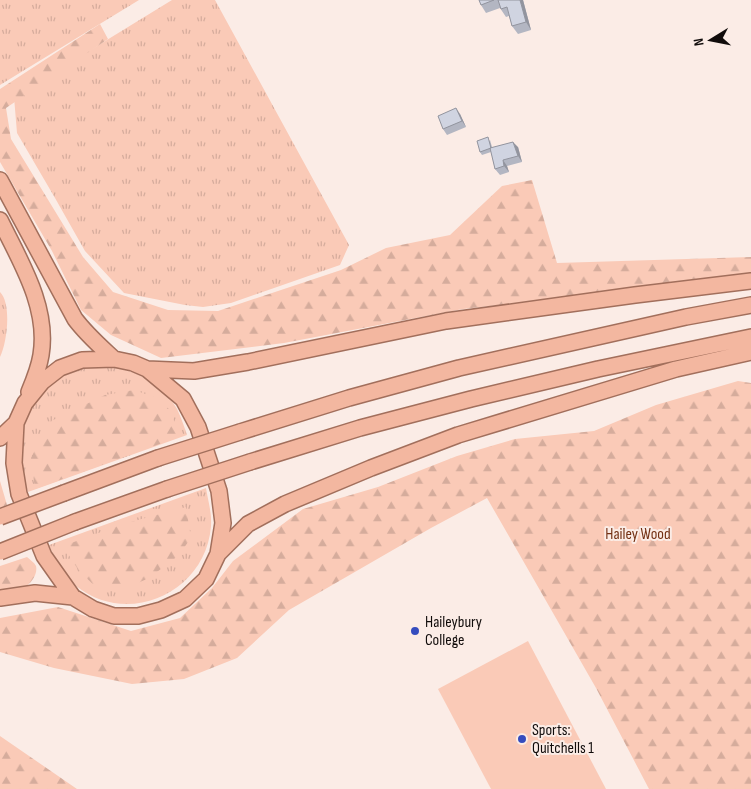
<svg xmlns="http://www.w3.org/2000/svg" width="751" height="789" font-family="'Sofia Sans Condensed',sans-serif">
	<defs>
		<pattern id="grass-tufts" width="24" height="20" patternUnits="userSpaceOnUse" patternTransform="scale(1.25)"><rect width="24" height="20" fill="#facab7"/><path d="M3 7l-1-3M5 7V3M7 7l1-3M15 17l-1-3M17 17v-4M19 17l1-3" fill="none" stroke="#d5ac9c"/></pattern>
		<pattern id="forest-firs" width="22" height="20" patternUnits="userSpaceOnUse" patternTransform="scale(1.25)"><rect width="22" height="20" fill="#facab7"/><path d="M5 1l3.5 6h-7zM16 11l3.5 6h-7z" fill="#d5ac9c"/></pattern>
	</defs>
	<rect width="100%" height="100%" fill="#fbece6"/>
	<path fill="url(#grass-tufts)" d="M0 0H139L0 85Z
		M172 0H215L349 245 340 265 231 303 203 307 185 305 124 293 85 251 55 198 17 133 14 97Z
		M0 292C12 304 7 343 0 357Z
		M97 366C129 366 161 380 177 409 181 417 184 426 187 435L28 492 19 464 21 429 30 408 45 390 63 376 85 368Z
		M206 488C208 501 212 513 211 526 206 592 129 628 76 586 63 575 55 560 49 545Z"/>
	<path fill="url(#forest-firs)" d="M100 24 108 39 6 108 11 139 83 257 113 292 168 310 218 311 341 270 386 248 450 235 502 186 532 180 557 263 751 257V277L463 309 284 343 161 358 111 335 81 310 52 251 0 162V89Z
		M738 381 751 383V789H649L596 688 487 498 431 528 289 610 237 658 184 679 132 684 54 668 0 652V618L58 607 131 631 180 618 212 588 233 561 303 509 378 487 457 456 515 439 594 431 656 405Z
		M134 390 157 398 171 411 179 437 35 489 31 458 49 422 105 395Z
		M0 481 7 505 0 508Z
		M186 507 191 538 178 556 149 578 122 590 96 587 79 571 63 546 123 524Z
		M27 557C30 560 34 562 36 566 38 574 31 584 24 587L0 591V566Z
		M0 736 77 789H0Z"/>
	<path fill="#facab7" d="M528 641 606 789H491L438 689Z"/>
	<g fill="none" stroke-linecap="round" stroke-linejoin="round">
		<defs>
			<path id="trunk" d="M0 180 75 319C87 335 100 346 114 359
				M0 220C20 261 49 307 41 355 39 368 34 380 29 392
				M114 359 133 363 147 369 183 399 198 427 219 491 223 523 218 554 206 579 185 599 161 610 138 616H114L93 609 73 597 44 556 19 494 14 463 16 423 25 403 42 382 60 368 82 360Z
				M147 369 194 371 248 362 446 321 635 295 751 281
				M240 432 349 398 459 368 686 317 751 305
				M0 438 16 423
				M250 462 360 428 471 399 598 369 751 337
				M64 493 158 458
				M75 522 167 489
				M218 554 248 524 285 504 371 468 458 435 676 369 751 352
				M0 598 35 593 73 597"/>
		</defs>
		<use href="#trunk" stroke="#a26f5c" stroke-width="18"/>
		<use href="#trunk" stroke="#f3b7a0" stroke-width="15"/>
		<defs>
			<path id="trunk-bridge" d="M158 458 240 432
				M167 489 250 462
				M0 517 64 493
				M0 552 75 522"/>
		</defs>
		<use href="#trunk-bridge" stroke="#a26f5c" stroke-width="18" stroke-linecap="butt"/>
		<use href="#trunk-bridge" stroke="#f3b7a0" stroke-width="15"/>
	</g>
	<path fill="#b3b6c2" d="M479 0H523L531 30 518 34 512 26 509 16 506 17 500 8 486 13 481 5Z
		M460 114 466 127 447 135 443 129Z
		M490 140 492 147H518L522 162 507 166 509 172 500 175 495 169 491 152 482 155 480 152Z"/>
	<path fill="#92949e" d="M520 0H523L531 30 526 22Z
		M456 108 460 114 466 127 462 121Z
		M513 142 518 147 522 162 518 156Z
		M503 160 507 166 509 172 504 166Z"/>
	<path fill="#d0d4e1" stroke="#92949e" d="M479 0H494L481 5Z
		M498 0H520L526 22 512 26 507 7 501 9Z
		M456 108 462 121 443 129 438 116Z
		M488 137 491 148 480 152 477 141Z
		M513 142 518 156 503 160 504 166 495 169 490 148Z"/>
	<g fill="#354cbe" stroke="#fbece6" stroke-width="2">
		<circle cx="415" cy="631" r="5"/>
		<circle cx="522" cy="739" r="5"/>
	</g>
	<g text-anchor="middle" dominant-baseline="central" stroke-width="4" stroke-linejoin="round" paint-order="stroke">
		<g font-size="16" fill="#733013" stroke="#fbece6">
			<text x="638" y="534">Hailey Wood</text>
		</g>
		<g font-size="16" fill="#110c0b" stroke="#fbece6" text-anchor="start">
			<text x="425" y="622">Haileybury<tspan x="425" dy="18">College</tspan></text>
			<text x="532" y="730">Sports:<tspan x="532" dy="18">Quitchells 1</tspan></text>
		</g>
	</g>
	<g transform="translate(711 40) rotate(260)" stroke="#fbece6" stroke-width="4" paint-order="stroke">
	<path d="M0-4L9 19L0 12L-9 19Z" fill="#110c0b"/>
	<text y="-8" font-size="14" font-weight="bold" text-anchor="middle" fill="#110c0b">N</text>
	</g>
</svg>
